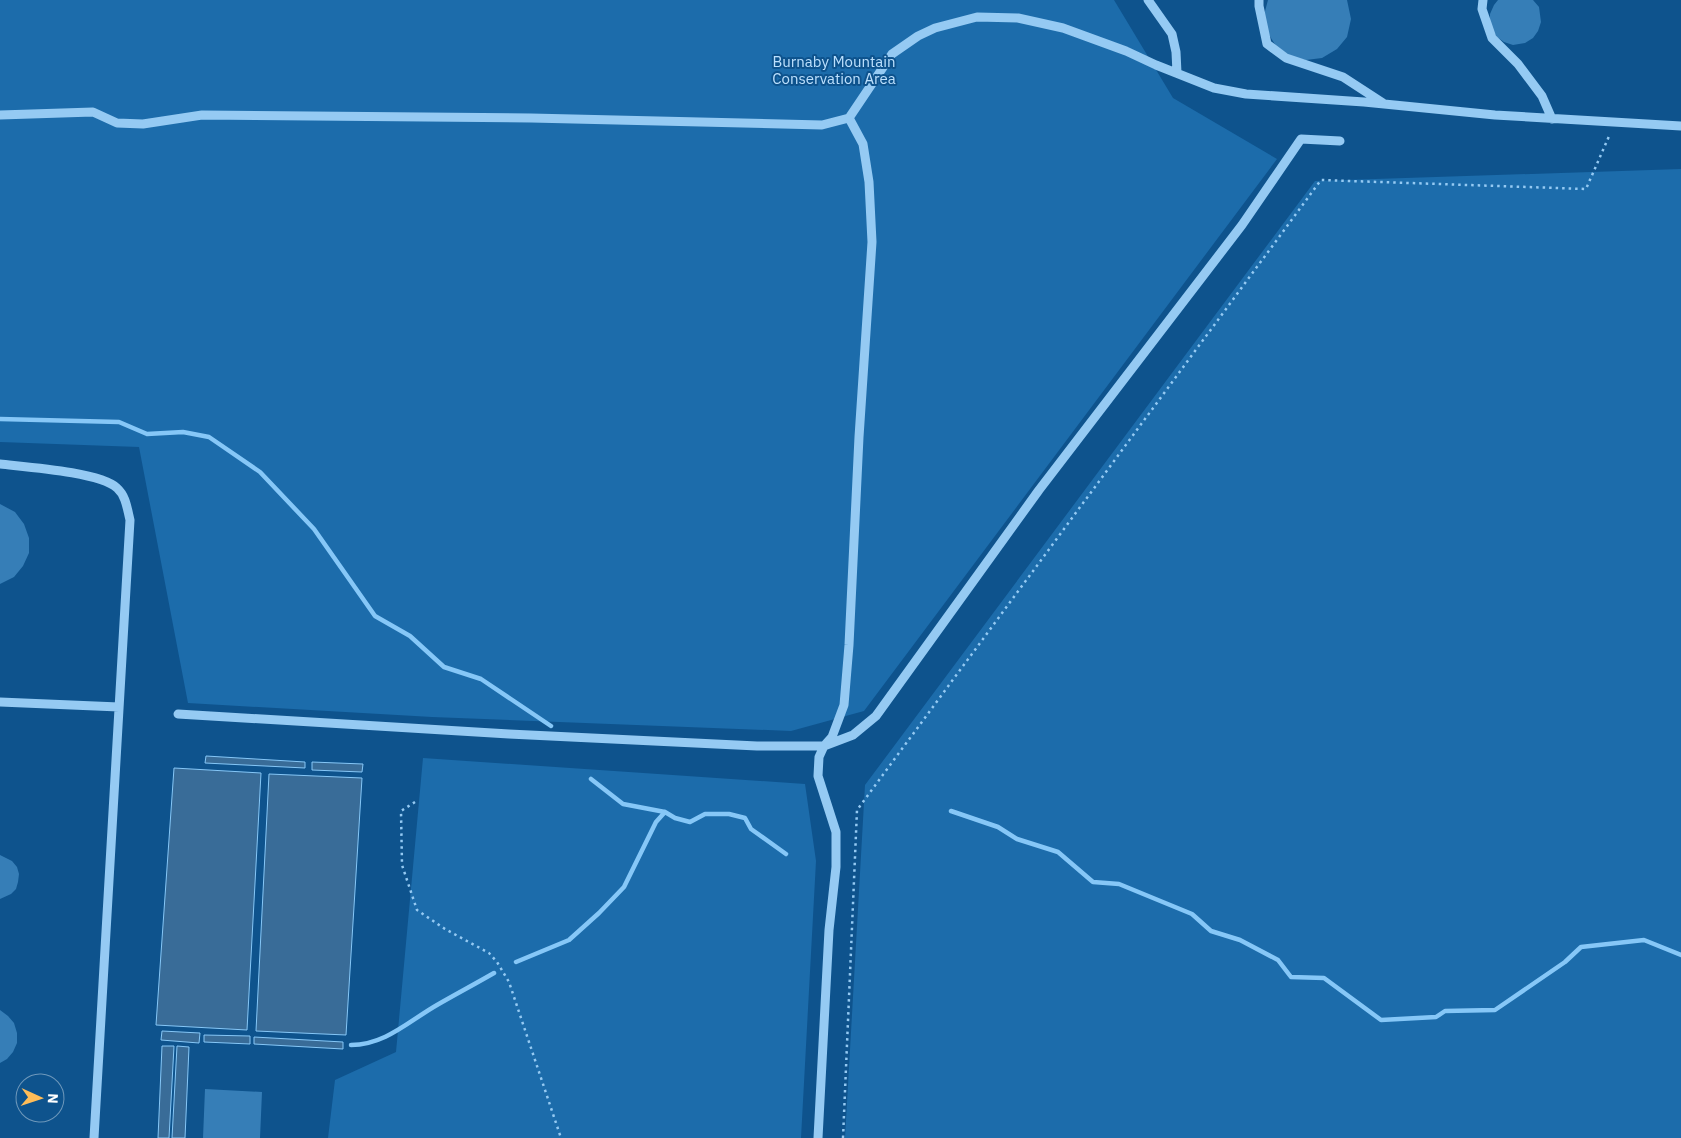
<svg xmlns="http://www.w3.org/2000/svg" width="1681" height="1138" font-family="'IBM Plex Sans',sans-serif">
	<rect width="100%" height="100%" fill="#0e538d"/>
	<path fill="#1c6cab" d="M0 0H1114L1173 98 1277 159 864 711 791 731 432 717 188 703 139 447 0 442Z
		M1681 169V1138H845L865 785 1315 181Z
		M423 758 805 784 816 861 801 1138H328L335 1080 396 1052Z"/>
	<path fill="#396c98" stroke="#86c7f7" d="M206 756 305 762V768L205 763Z
		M312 762 363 764 362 772 312 770Z
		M174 768 261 773 247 1030 156 1025Z
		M269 774 362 778 346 1035 256 1031Z
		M162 1031 200 1033 199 1043 161 1040Z
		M204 1035 250 1036V1044L204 1042Z
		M254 1037 343 1042V1049L254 1044Z
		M162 1046H174L169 1138H158Z
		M177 1046 189 1047 185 1138H172Z"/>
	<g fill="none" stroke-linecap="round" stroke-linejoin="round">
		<path stroke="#86c7f7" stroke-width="4.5" d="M0 419 119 422 147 434 183 432 209 437 260 472 314 529 375 616 410 636 444 667 481 679 551 726
			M591 779 623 804 665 812 675 818 690 822 705 814H729L745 818 751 829 786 854
			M951 811 998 827 1017 839 1058 852 1093 882 1119 884 1192 914 1211 931 1240 940 1278 960 1291 977 1324 978 1381 1020 1436 1017 1445 1011 1495 1010 1565 962 1581 947 1644 940 1681 955
			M516 962 569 940 599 913 624 887 656 822 665 812
			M351 1045C385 1045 409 1021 437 1005 456 994 475 984 494 973"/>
	</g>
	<path fill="#367eb7" d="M1268 0H1347L1351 19 1347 37 1337 49 1322 58 1306 60 1292 57 1276 46 1266 30 1264 15Z
		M1498 0H1533L1539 7 1541 22 1538 31 1533 38 1525 43 1513 45 1504 42 1497 37 1492 30 1490 22V14L1494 5Z
		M0 504 15 512 24 524 29 538V553L23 566 14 577 0 584Z
		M0 855 12 861 17 867 19 874 18 882 16 889 11 894 0 899Z
		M0 1010 8 1016 14 1023 17 1033V1043L13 1052 7 1059 0 1063Z
		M205 1089 262 1092 260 1138H203Z"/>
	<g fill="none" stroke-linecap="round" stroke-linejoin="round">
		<path stroke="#95caf3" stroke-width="2.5" stroke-dasharray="2.5 4" stroke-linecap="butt" d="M415 802 401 811 402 865 417 910 445 929 489 953 497 962 509 982 561 1138
			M843 1138 857 810 1321 180 1586 189 1610 134"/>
		<path stroke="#95caf3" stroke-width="9" d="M1148 0 1172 34 1176 52 1177 73
			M1259 0V6L1267 44 1286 58 1343 77 1383 103
			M1483 0 1482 9 1492 38 1518 64 1542 96 1552 119
			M0 115 93 112 117 123 143 124 202 115 531 118 822 125 849 118 892 54 918 36 935 28 977 17 1018 18 1063 28 1126 51 1156 65 1214 88 1246 94 1364 102 1495 115 1681 126
			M0 464C26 467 100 472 117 488 126 496 127 508 130 520L94 1138
			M0 702 119 707
			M178 714 509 734 757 746H824L853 735 876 716 1039 490 1242 225 1301 139 1340 141
			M818 1138 829 930 836 867V832L818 776 819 757 824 746 832 737 844 705 849 645 859 437 872 242 869 182 863 144 849 118"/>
	</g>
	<g text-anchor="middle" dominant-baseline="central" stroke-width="4" stroke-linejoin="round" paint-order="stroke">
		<g font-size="15" fill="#bde1fe" stroke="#0e538d">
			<text x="834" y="61">Burnaby Mountain<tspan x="834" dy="17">Conservation Area</tspan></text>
		</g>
	</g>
	<g transform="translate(40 1098) rotate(93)"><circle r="24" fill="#0e538d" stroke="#6e98bb"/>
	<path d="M0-4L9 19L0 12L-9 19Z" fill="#ffbd58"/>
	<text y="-8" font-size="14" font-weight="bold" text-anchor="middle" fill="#ffffff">N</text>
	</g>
</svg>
